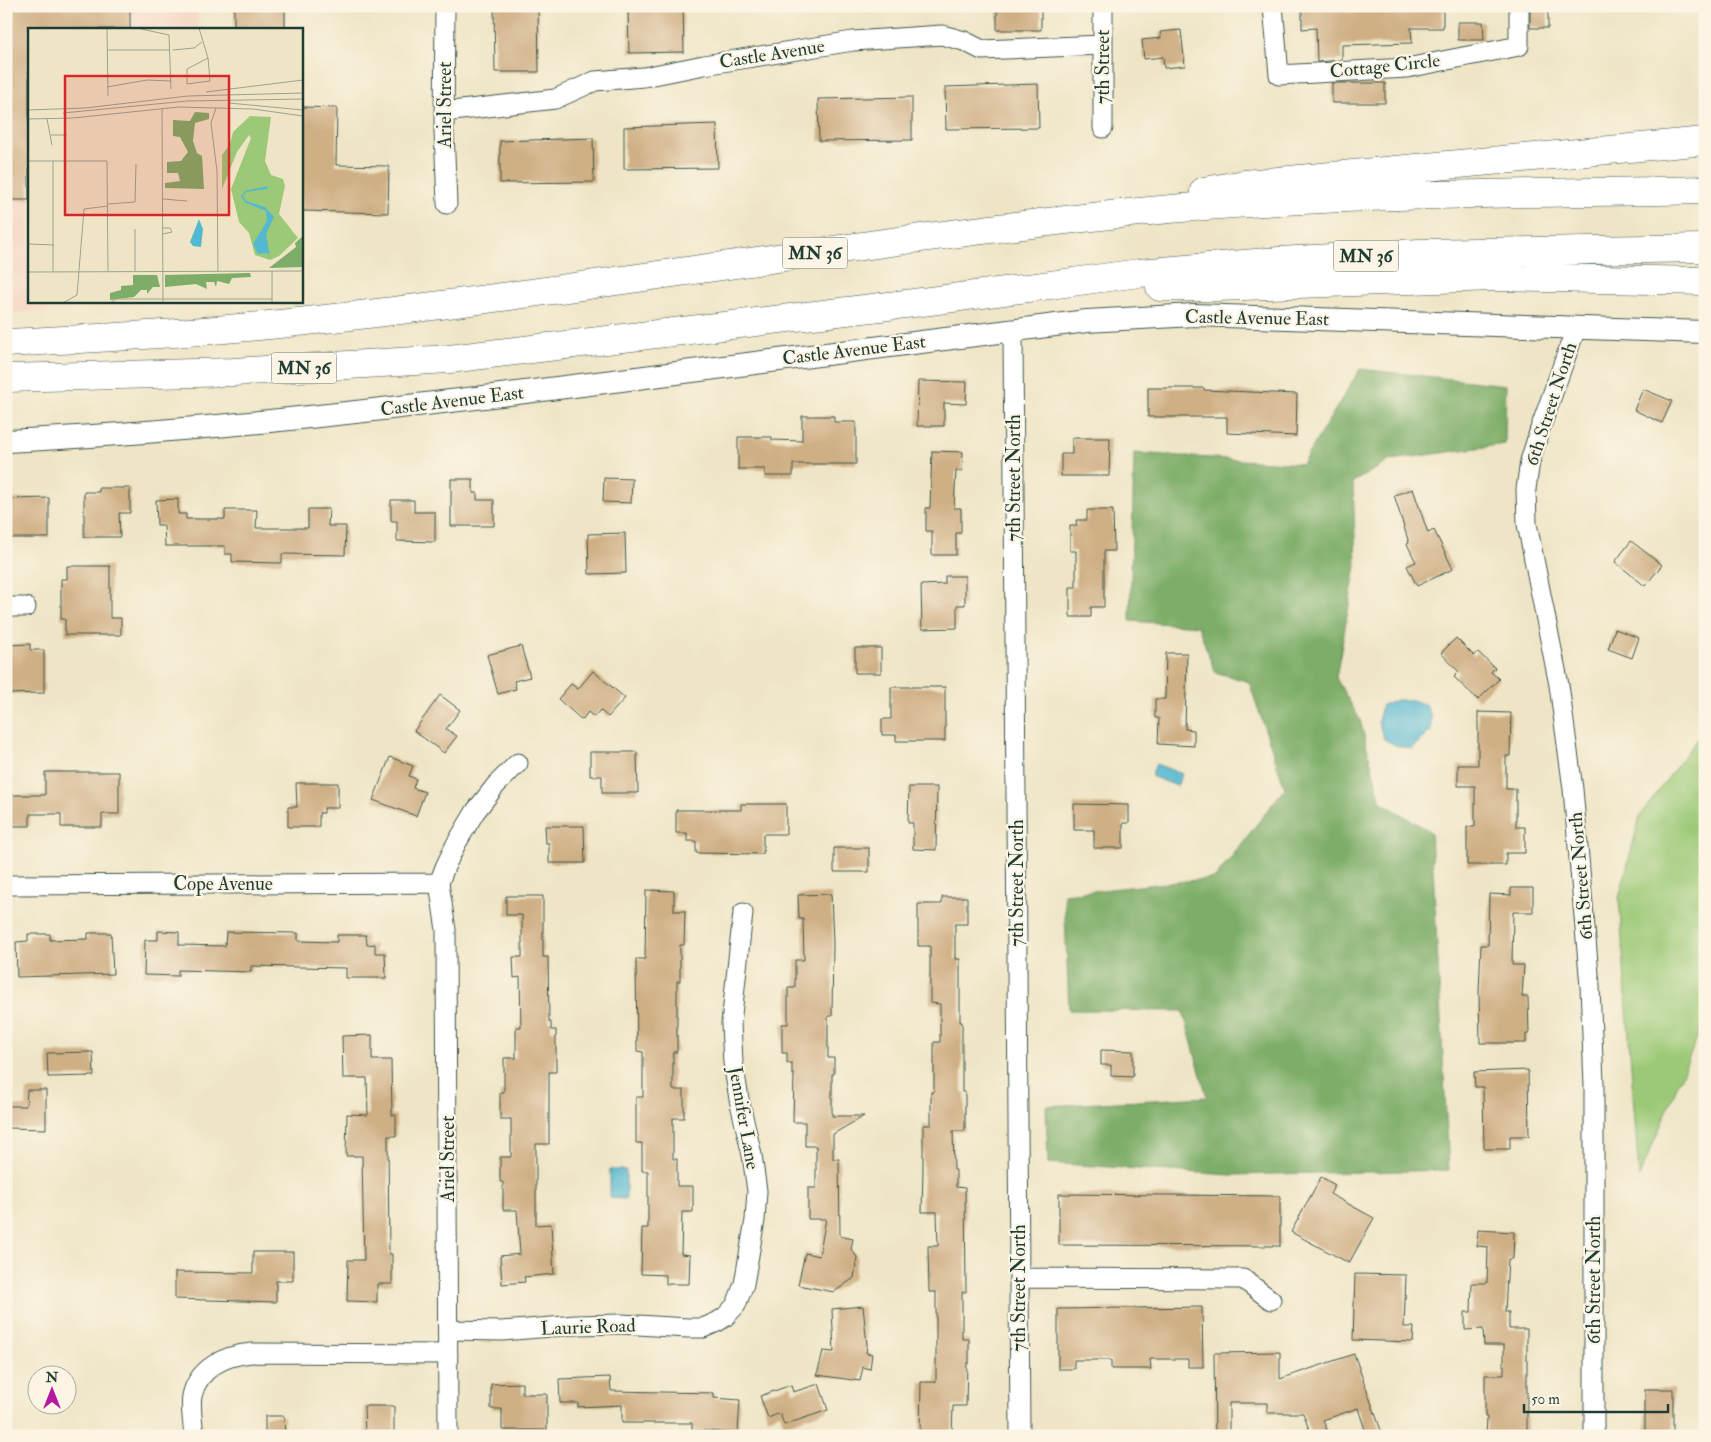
<svg xmlns="http://www.w3.org/2000/svg" width="1711" height="1442" font-family="'IM FELL Double Pica',serif">
	<rect width="100%" height="100%" fill="#fcf5e5"/>
	<filter id="ink" filterUnits="userSpaceOnUse"><feTurbulence type="fractalNoise" baseFrequency=".02" numOctaves="2"/><feDisplacementMap in="SourceGraphic" scale="10" xChannelSelector="R" yChannelSelector="G"/><feConvolveMatrix kernelMatrix="1 2 1 2 8 2 1 2 1" color-interpolation-filters="sRGB"/></filter>
	<filter id="wash" filterUnits="userSpaceOnUse"><feTurbulence type="fractalNoise" baseFrequency=".0096" numOctaves="4" result="noise"/><feDisplacementMap in="SourceGraphic" scale="20" xChannelSelector="R" yChannelSelector="G"/><feGaussianBlur stdDeviation="1.12" result="paint"/><feColorMatrix in="noise" values="0 0 0 0 0 0 0 0 0 0 0 0 0 0 0 0 0 1.4 0 .05"/><feComposite in="paint" operator="in"/></filter>
	<g filter="url(#wash)">
		<rect width="100%" height="100%" fill="#efe5c6"/>
		<path fill="#f5d3c1" d="M6 6H198V29H29V301H175L6 313Z"/>
		<path fill="#9cc977" stroke="#5e8356" d="M1705 728V1019L1639 1178 1619 898 1640 816Z"/>
		<path fill="#7dad68" stroke="#4e754e" d="M1360 369 1506 385 1505 444 1391 460 1353 482 1356 566 1336 678 1360 720 1381 802 1431 832 1449 1170 1231 1175 1048 1163 1046 1106 1207 1097 1183 1011 1069 1010 1064 894 1215 878 1285 788 1249 682 1215 672 1198 626 1130 621 1134 453 1302 464Z"/>
		<path fill="#54b8d2" stroke="#3a7a83" d="M1397 700H1413L1426 705 1431 716V731L1411 749 1395 745 1384 739 1378 722 1382 705Z
			M1156 764 1182 774 1177 786 1151 776Z
			M610 1170H626V1199L610 1198Z"/>
		<g id="blocks">
			<path fill="#cfaf84" d="M6 6H130V29H29V200H6Z
				M234 6H285V29H234Z
				M494 6H538L539 72H495Z
				M628 6H683L684 52 629 53Z
				M997 6H1041V30H997Z
				M1302 6H1443V28H1411L1412 43 1342 45V60L1317 62 1316 28 1302 29Z
				M1530 6H1548V28H1530Z
				M1458 22H1483L1484 40H1458Z
				M1181 30 1185 66 1164 68 1163 57 1144 59 1142 40 1161 38 1160 32Z
				M1332 83H1385V103H1332Z
				M1038 84 1039 128 946 129 945 87Z
				M912 97V140L819 141 818 99Z
				M301 107 337 108 336 165 389 166 388 213 301 211Z
				M717 124 718 168 624 169V127Z
				M593 138 594 182 500 183V141Z
				M918 381 967 382 966 404 944 403V426H917Z
				M1148 388H1204V390L1297 394 1296 436 1227 433V417H1148Z
				M1643 389 1672 401 1662 423 1634 410Z
				M802 416H834V422H856V464H793V476H765V469H738V437H772V440L802 441Z
				M1072 438H1110L1109 476H1061V454H1072Z
				M932 451 963 452 962 471H956L954 508H961V533H956V555H932V531H926V508H930Z
				M604 478 632 479 631 503 603 502Z
				M451 479H473V493H477V500H494V526H451Z
				M99 488H130V513H119L120 537H84V492H99Z
				M1413 489 1428 533 1434 530 1453 569 1417 586 1407 566 1416 562 1407 544 1409 543 1394 495Z
				M49 498V538H6V499Z
				M178 499V514H186V519H225V510H257L256 528H308V509H329L328 526H346L345 555 282 554V563L232 562V554H225V546H165L164 525H157L156 500Z
				M391 500H414V512H435V542L397 541V521H391Z
				M1087 510H1113L1114 551H1104V607H1091V617H1070V587H1076V551H1070V526H1077L1076 520H1087Z
				M625 533 626 573 589 574 588 534Z
				M1631 541 1662 565 1645 586 1615 562Z
				M67 566H110V618H121V635H65V619H61V579H67Z
				M945 576H965V605H957V628L922 629 921 585 945 584Z
				M1615 629 1639 638 1632 658 1608 649Z
				M1456 638 1474 656 1478 652 1495 668 1491 672 1499 679 1478 700 1454 677 1459 672 1441 653Z
				M30 644V650H44V693L6 694V645Z
				M521 646 530 677 514 681 516 689 498 694 487 655Z
				M855 648H881V673H855Z
				M1166 653H1187L1185 729 1194 730V746L1158 744 1159 718H1155V699H1165Z
				M593 671 625 698 608 717 600 710 594 717 588 712 582 720 558 699 571 684 578 689Z
				M891 687H945V741H896V735H882V719H891Z
				M440 695 460 710 446 729 457 736 444 753 414 731Z
				M1478 712 1511 713 1510 756H1506V789H1516V827H1525V853H1506V865H1467V827H1475V786H1458V765H1478Z
				M590 752H637L638 793H602V776H590Z
				M390 757 413 766 409 776 416 779 413 788 425 792 416 816 373 800Z
				M45 772H119V814H102V827H61V814H30V826H6V795H45Z
				M296 783H338V808H324V813H319V827H288V807H297Z
				M909 787H937L936 850 913 849V823H908Z
				M741 804H786V834H763V854L696 853V841H687V833H676V810H741Z
				M1074 804 1129 805V823H1123V848H1094V830H1074Z
				M545 826H584L585 863H549V843H546Z
				M834 848H869V872H834Z
				M1511 888H1533V912H1513L1512 965H1524L1522 997H1528L1529 1034H1526V1043H1480L1479 992 1481 945H1488L1489 894 1511 895Z
				M646 890 674 891V911H685L684 945H680V981H677V1052H673V1090H684V1118H673V1159H677V1186H693V1212H682L681 1254 690 1255 689 1284H666V1275L641 1274 642 1228H648V1171H642V1143H636V1097H643V1052L637 1051 636 959H645Z
				M831 894 833 943 832 1016H828V1058H834V1074H832V1116H864L833 1134V1159H839L840 1236 853 1239 851 1249 857 1257 854 1278 834 1292 798 1285 805 1253 819 1256 826 1219H808V1188H816V1146H805V1122H793L794 1074H792V1063H787V1053H782V1024H788V988H795V960H804L803 919H799L798 895Z
				M506 896H543V957H548L549 1022H551V1030H556V1072H549V1144H536V1225L551 1224 554 1274 524 1277 525 1282 502 1284 500 1256 520 1254 517 1210H503V1182H500V1157H511V1119H500V1092H504V1058H516V1027H521L520 977 514 978 513 957H522V915H506Z
				M942 897H967V924H955V959H960V1022H962V1092H965V1131H953L954 1170H956V1187L965 1188 966 1292H962V1339H969V1363H967L966 1406H953L952 1435 920 1434 921 1382H936V1292H929L928 1246H938L937 1212H922L923 1170V1125H931V1092H934V1042H940V1004L930 1003V946H918V904H942Z
				M158 931 179 932V945L225 946 226 932 298 933V941L337 942V935H366L367 945 375 944V953H385L386 978H346V968L251 966V972L178 970V976L144 975 145 940H158Z
				M88 933H111L113 974 17 977 16 942 28 941V934H50V940L88 939Z
				M372 1035V1060H391L392 1115H396V1136H388L389 1254H392V1284H377V1302L347 1301 348 1260H364L362 1156H346L347 1114 368 1115 367 1078H343L342 1036Z
				M1101 1050 1133 1051V1077L1111 1076V1065H1101Z
				M93 1052 94 1076 48 1077 47 1053Z
				M1528 1070 1529 1136H1510V1149H1484L1483 1087H1475L1474 1072Z
				M27 1090H46V1129L6 1128V1106H26Z
				M1321 1177 1335 1185 1330 1194 1374 1218 1349 1263 1291 1232Z
				M1059 1194 1280 1196V1246L1059 1245Z
				M1478 1230 1514 1232 1513 1259H1508L1505 1312H1509V1329H1527V1436H1486L1487 1417H1485V1375H1504V1345H1484L1483 1329 1465 1330V1312H1471L1472 1283H1487L1488 1247 1477 1246Z
				M253 1252H293V1281H276V1302L175 1299V1272L253 1273Z
				M1355 1274 1406 1275 1404 1327H1414L1413 1342 1353 1340Z
				M863 1306 867 1345 866 1353 872 1354 870 1369 863 1367 860 1381 817 1375 823 1351 834 1352 832 1309Z
				M1202 1307 1203 1367H1188V1359H1150L1151 1369H1111V1360H1074V1369H1058V1309Z
				M1280 1352V1379L1354 1354 1382 1433 1367 1436 1358 1408 1323 1420 1327 1430 1311 1435 1303 1413H1267V1403H1229V1436H1215L1214 1353Z
				M610 1377 611 1391 714 1393V1398L740 1400 738 1433 692 1430V1423H622V1405L578 1407V1403H560L559 1379Z
				M522 1383V1394H547V1430H502V1409H491V1384Z
				M819 1384 828 1410 784 1425 780 1413 768 1418 760 1396 791 1385 793 1392Z
				M1645 1389H1673V1436H1645Z
				M364 1406H394V1436H365Z
				M265 1416H284L285 1436H265Z"/>
		</g>
	</g>
	<g filter="url(#ink)">
		<use href="#blocks" fill-opacity="0" stroke="#3e564a" stroke-width="1"/>
		<g fill="none" stroke-linecap="round" stroke-linejoin="round">
			<defs>
				<path id="minor" d="M445 6 444 131 447 204
					M1103 6V128
					M1273 6 1279 75 1407 68 1519 46V6
					M444 112 555 99 595 81 644 77 704 65 853 41 942 35 964 41 982 50 1103 45
					M1576 328 1540 429 1530 461 1526 489 1527 524 1559 685 1573 789 1590 986 1594 1084V1436
					M1013 330 1020 1436
					M6 607H26
					M6 885 439 883
					M1019 1278 1243 1279 1271 1300
					M449 1330 502 1331 576 1325 621 1324 688 1328H703L717 1322 725 1317 736 1305 744 1284 755 1220 757 1191 752 1155 739 1099 733 1062 731 1024 743 913
					M194 1436C193 1423 190 1408 192 1396 198 1368 225 1355 252 1353L448 1354
					M448 1436 446 930 439 883 445 867 456 844 475 812 496 785 518 763"/>
				<path id="tertiary" d="M6 441C212 431 416 406 621 380 776 360 932 341 1087 321L1194 315 1705 332"/>
				<path id="motorway" d="M1204 191 1245 184 1705 141
					M1160 287H1218L1494 277 1705 281
					M6 343C101 338 195 333 289 323 573 293 855 241 1139 212 1327 193 1516 194 1705 190
					M6 378 233 372 449 359 930 301 1139 273 1279 261 1419 253 1705 248"/>
			</defs>
			<use href="#minor" stroke="#3e564a" stroke-width="21"/>
			<use href="#tertiary" stroke="#3e564a" stroke-width="24"/>
			<use href="#motorway" stroke="#3e564a" stroke-width="29"/>
			<use href="#minor" stroke="#fff" stroke-width="19"/>
			<use href="#tertiary" stroke="#fff" stroke-width="22"/>
			<use href="#motorway" stroke="#fff" stroke-width="28"/>
		</g>
	</g>
	<g text-anchor="middle" dominant-baseline="central" stroke-width="4.5" stroke-linejoin="round" paint-order="stroke">
		<g fill="#fcf5e5" stroke="#617469" stroke-width="1">
			<rect x="782.5" y="237.5" width="65" height="31" rx="4"/>
			<rect x="1333.5" y="240.5" width="65" height="31" rx="4"/>
			<rect x="271.5" y="352.5" width="65" height="31" rx="4"/>
		</g>
		<g font-size="18" font-weight="bold" fill="#1f3d34">
			<text x="815" y="253">MN 36</text>
			<text x="1366" y="256">MN 36</text>
			<text x="304" y="368">MN 36</text>
		</g>
		<g font-size="19" fill="#1f3d34" stroke="#fcf5e5">
			<text transform="translate(772 54) rotate(-9)">Castle Avenue</text>
			<text transform="translate(1385 66) rotate(-6)">Cottage Circle</text>
			<text transform="translate(1103 67) rotate(-90)">7th Street</text>
			<text transform="translate(445 105) rotate(-90)">Ariel Street</text>
			<text transform="translate(1257 318) rotate(1)">Castle Avenue East</text>
			<text transform="translate(854 350) rotate(-7)">Castle Avenue East</text>
			<text transform="translate(452 401) rotate(-7)">Castle Avenue East</text>
			<text transform="translate(1551 404) rotate(-72)">6th Street North</text>
			<text transform="translate(1014 478) rotate(-90)">7th Street North</text>
			<text transform="translate(1581 876) rotate(-95)">6th Street North</text>
			<text transform="translate(1017 883) rotate(-90)">7th Street North</text>
			<text x="223" y="884">Cope Avenue</text>
			<text transform="translate(744 1118) rotate(80)">Jennifer Lane</text>
			<text transform="translate(448 1159) rotate(-90)">Ariel Street</text>
			<text transform="translate(1594 1280) rotate(-90)">6th Street North</text>
			<text transform="translate(1019 1288) rotate(-90)">7th Street North</text>
			<text transform="translate(588 1327) rotate(-2)">Laurie Road</text>
		</g>
	</g>
	<g transform="translate(28 28)">
		<rect width="275" height="275" fill="#efe5c6"/>
		<path d="M222 88 243 89 237 133 243 147 255 151 257 158 251 186 270 210 251 228 242 232 227 227 221 205 211 194 203 161 223 110 221 107 209 124 194 161V127L202 116 205 104Z" fill="#9cc977"/>
		<path d="M167 84 181 85V91L167 95 165 113 169 125 174 128 176 161 137 160V155L152 153 150 145H139V134L153 133 160 124 152 109 145 108V92L162 93ZM275 208V239L241 240 268 219 267 215ZM222 245 223 249 204 250 201 256 189 253 188 259 186 254H178L179 261 168 256 137 259V247ZM105 247H129L132 259H125L119 266V262H113L106 269 82 272V265L93 262V258L105 257Z" fill="#7dad68"/>
		<path d="M240 158 239 161 218 164 215 168 218 173 237 179 246 189 238 206 242 229 240 225 230 226 225 216 239 193 238 183 218 175 213 169 217 163ZM171 191 175 201 173 219 165 218 162 214Z" fill="#54b8d2"/>
		<path fill="none" stroke="#9ca28c" stroke-width="1" d="M79 0 80 68M109 0 141 7 143 61M171 0 180 30M80 22H142M145 22 166 20 174 14M180 30 182 53 159 56V41ZM79 59 119 52 143 53M178 64 275 52M201 75 275 82M134 80 135 275M188 80 183 95 189 143 190 244M0 82 57 80 160 68 275 65M35 85 159 73 275 71M0 91 45 90 151 79 225 81 275 88M19 91 24 117M23 107H39M0 133H79M25 133V244M79 133 80 243M135 171 159 173M80 176 107 174 108 136M135 200H142L144 204 135 206M107 201V243M0 216 26 217M244 243V275M0 244 275 243M35 275 49 267 56 181 80 178M82 275 88 271H244"/>
		<path fill="#d62828" fill-opacity="0.15" stroke="#d62828" stroke-width="2.5" d="M37 48H201V187H37Z"/>
		<rect width="275" height="275" fill="none" stroke="#1f3d34" stroke-width="2.5"/>
	</g>
	<rect width="1711" height="1442" fill="none" stroke="#fcf5e5" stroke-width="25"/>
	<g transform="translate(52 1390)"><circle r="24" fill="#fcf5e5" stroke="#a4ab9e"/>
	<path d="M0-4L9 19L0 12L-9 19Z" fill="#b5179e"/>
	<text y="-8" font-size="14" font-weight="bold" text-anchor="middle" fill="#1f3d34">N</text>
	</g>
	<path d="M1524 1404v8h144v-8" fill="none" stroke="#1f3d34" stroke-width="2.5"/>
	<text x="1531" y="1404" font-size="15" fill="#1f3d34" stroke="#fcf5e5" stroke-width="4" paint-order="stroke">50 m</text>
</svg>
